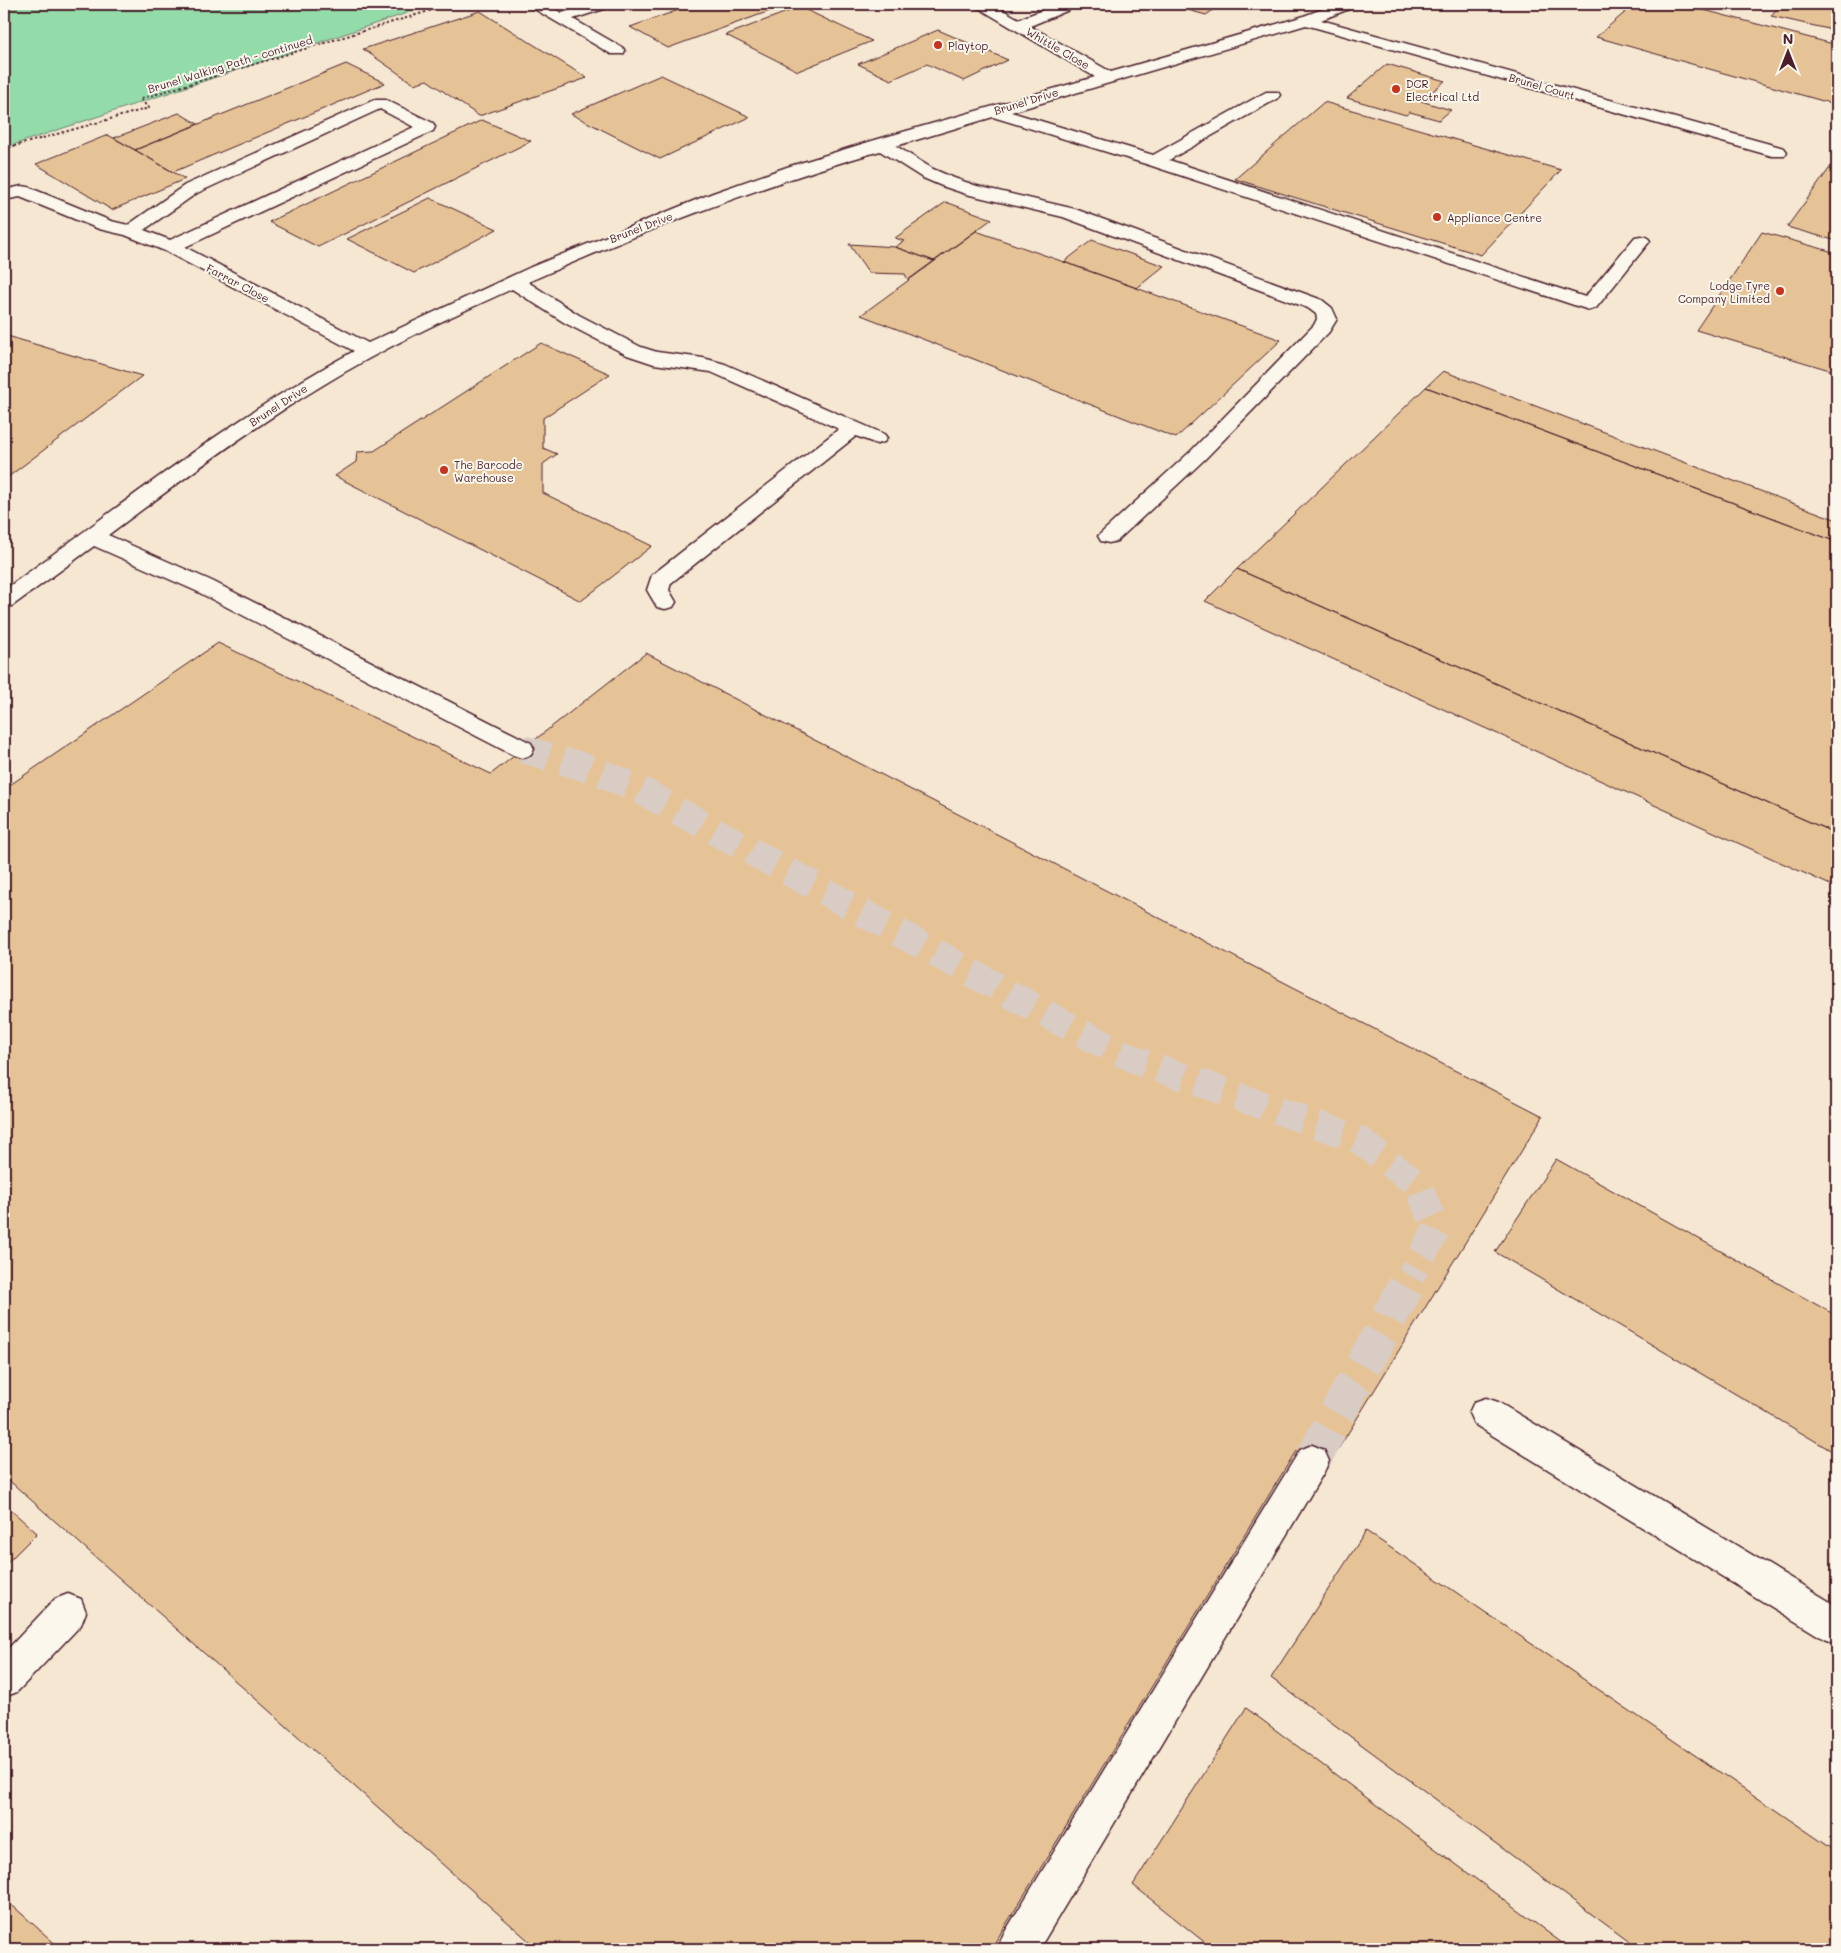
<svg xmlns="http://www.w3.org/2000/svg" width="1841" height="1953" font-family="Mali,sans-serif">
	<rect width="100%" height="100%" fill="#fbf7ec"/>
	<filter id="ink" filterUnits="userSpaceOnUse"><feTurbulence type="fractalNoise" baseFrequency=".02" numOctaves="2"/><feDisplacementMap in="SourceGraphic" scale="10" xChannelSelector="R" yChannelSelector="G"/><feConvolveMatrix kernelMatrix="1 2 1 2 8 2 1 2 1" color-interpolation-filters="sRGB"/></filter>
	<g filter="url(#ink)">
		<path fill="#f5e7d2" d="M434 4H1837V1949H4V149Z"/>
		<path fill="#93dba9" stroke="#6e7d6a" d="M4 4H434L4 148Z"/>
		<path fill="#e6c397" stroke="#4a1f2b" d="M555 4H596L570 13Z
			M696 4H789L668 48 630 27Z
			M1166 4H1222L1206 15Z
			M1635 4H1681L1837 45V105L1596 37Z
			M1780 4H1837V31L1771 16Z
			M800 7 872 41 798 71 726 35Z
			M480 11 587 78 479 116 427 80 414 84 363 49Z
			M938 30 1008 60 964 81 927 64 891 80 858 64Z
			M346 64 385 83 173 172 135 150Z
			M1387 64 1445 81 1421 101 1451 110 1439 120 1410 112 1406 115 1347 98Z
			M661 75 750 117 660 159 571 114Z
			M1324 102 1561 170 1481 255 1235 179Z
			M179 113 198 124 135 150 114 138Z
			M482 120 531 141 318 247 269 222Z
			M108 135 135 150 185 179 112 210 36 164Z
			M1837 158V241L1787 227Z
			M430 198 497 229 414 273 347 239Z
			M946 202 992 219 934 261 895 247 904 241 895 238Z
			M976 231 1064 262 1281 340 1176 438 861 315Z
			M1762 232 1837 253V364L1833 371 1696 330Z
			M1092 240 1164 266 1137 288 1064 262Z
			M849 244 895 247 934 261 908 280 905 274 869 273Z
			M4 335 142 376 4 480Z
			M541 343 610 374 543 418V448L557 454 543 464V493L652 546 581 601 335 476 356 462 357 452 374 451Z
			M1443 371 1837 520V542L1426 387Z
			M1426 387 1837 542V834L1237 569Z
			M1237 569 1837 834V888L1205 601Z
			M218 643 491 774 646 653 1543 1116 1326 1469 1296 1451 991 1949H538L4 1476V789Z
			M1556 1159 1837 1316V1454L1495 1252Z
			M4 1504 37 1533 4 1566Z
			M1366 1531 1837 1852V1949H1639L1271 1678Z
			M1246 1708 1570 1949H1213L1133 1885Z
			M4 1898 61 1949H4Z"/>
		<g fill="none" stroke-linecap="round" stroke-linejoin="round">
			<path stroke="#d8ccc5" stroke-width="28" stroke-dasharray="28 14" stroke-linecap="butt" d="M522 749 584 767 631 785 1079 1032 1138 1061 1358 1139 1418 1185 1436 1230 1411 1276"/>
			<path stroke="#d8ccc5" stroke-width="36" stroke-dasharray="36 18" stroke-linecap="butt" d="M1312 1461 1412 1275"/>
			<defs>
				<path id="minor" d="M528 4H546L562 13 591 4H612L610 7 573 19 623 48 625 51 623 54H611L531 7Z
					M975 4H992L1019 19 1059 4H1074L1069 10 1030 26 1111 72 1301 17 1336 4H1356L1354 7 1321 20 1784 148 1787 152 1784 156H1772L1306 25 1011 112 1153 155 1266 92H1278L1280 95 1278 98 1169 160 1585 297 1635 237 1641 236 1647 237 1650 241 1596 308 1589 310 1149 165 993 117 896 146 933 169 954 178 977 186 1075 209 1322 300 1332 308 1337 319 1329 332 1205 459 1117 541 1109 543 1101 541 1098 536 1191 451 1314 325 1317 319 1316 314 1308 308 1063 217 966 194 942 186 921 177 880 151C759 186 643 231 528 282L579 315 641 347 657 352 703 358 725 364 884 434 887 438 884 442 877 444 856 436 671 583 669 590 676 602 673 607 665 609 657 607 647 590 652 575 839 429 711 372 654 364 627 355 565 323 512 289C448 318 383 348 323 385 248 430 178 483 108 535L212 581 531 743 534 749 531 755 522 758 513 755 196 591 94 546 12 606 4 608V590C118 508 229 419 354 351L165 251 125 235 99 229 20 197 4 200V190L22 186 28 187 111 221 128 225 185 185 374 100H386L433 123 435 127 433 131 185 247 368 343 531 267 713 193 787 167 875 140 1095 77 977 7ZM380 109 414 127 170 240 144 230 197 193Z
					M1486 1398 1498 1402 1837 1606V1644L1824 1639 1474 1424 1469 1413 1474 1402Z
					M1312 1445 1324 1450 1329 1461 1324 1472 1039 1949H997L1003 1935 1300 1450Z
					M68 1594 81 1599 86 1612 81 1625 17 1692 4 1697V1653L55 1599Z"/>
			</defs>
			<use href="#minor" stroke="#4a1f2b" stroke-width="3"/>
			<path stroke="#4a1f2b" stroke-width="2" stroke-dasharray="2.5 2.5" stroke-linecap="butt" d="M4 149 149 108 140 99 452 4"/>
			<use href="#minor" fill="#fbf7ec" fill-rule="evenodd"/>
		</g>
	</g>
	<g fill="#c8321e" stroke="#fbf7ec" stroke-width="2">
		<circle cx="938" cy="45" r="5"/>
		<circle cx="1396" cy="89" r="5"/>
		<circle cx="1437" cy="217" r="5"/>
		<circle cx="1780" cy="291" r="5"/>
		<circle cx="444" cy="470" r="5"/>
	</g>
	<g text-anchor="middle" dominant-baseline="central" stroke-width="4" stroke-linejoin="round" paint-order="stroke">
		<g font-size="11" fill="#4a1f2b" stroke="#fbf7ec" text-anchor="start">
			<text x="948" y="45">Playtop</text>
			<text x="1406" y="83">DCR<tspan x="1406" dy="13">Electrical Ltd</tspan></text>
			<text x="1447" y="217">Appliance Centre</text>
			<text x="1770" y="285" text-anchor="end">Lodge Tyre<tspan x="1770" dy="13">Company Limited</tspan></text>
			<text x="454" y="464">The Barcode<tspan x="454" dy="13">Warehouse</tspan></text>
		</g>
		<g font-size="11" fill="#4a1f2b" stroke="#fbf7ec">
			<text transform="translate(1058 48) rotate(30)">Whittle Close</text>
			<text transform="translate(230 64) rotate(-17)">Brunel Walking Path - continued</text>
			<text transform="translate(1542 86) rotate(16)">Brunel Court</text>
			<text transform="translate(1026 101) rotate(-17)">Brunel Drive</text>
			<text transform="translate(641 227) rotate(-21)">Brunel Drive</text>
			<text transform="translate(238 283) rotate(28)">Farrar Close</text>
			<text transform="translate(278 405) rotate(-33)">Brunel Drive</text>
		</g>
	</g>
	<rect width="1841" height="1953" fill="none" stroke="#fbf7ec" stroke-width="20"/>
	<rect x="10" y="10" width="1821" height="1933" fill="none" stroke="#4a1f2b" stroke-width="2" filter="url(#ink)"/>
	<g transform="translate(1788 52)" stroke="#fbf7ec" stroke-width="4" paint-order="stroke">
	<path d="M0-4L9 19L0 12L-9 19Z" fill="#4a1f2b"/>
	<text y="-8" font-size="14" font-weight="bold" text-anchor="middle" fill="#4a1f2b">N</text>
	</g>
</svg>
